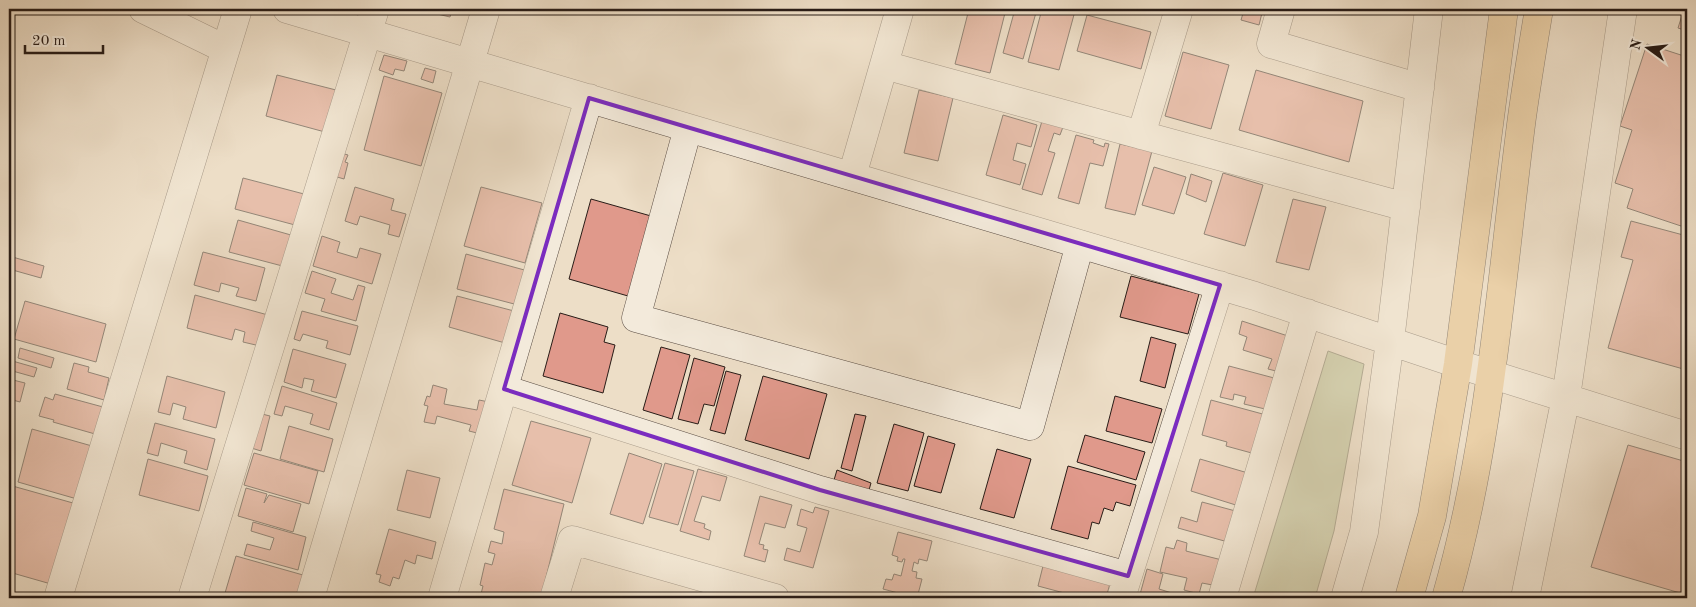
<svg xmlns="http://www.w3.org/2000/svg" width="1696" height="607" font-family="'Old Standard TT',serif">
	<rect width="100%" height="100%" fill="#eddec7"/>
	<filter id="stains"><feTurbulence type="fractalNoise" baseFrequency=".004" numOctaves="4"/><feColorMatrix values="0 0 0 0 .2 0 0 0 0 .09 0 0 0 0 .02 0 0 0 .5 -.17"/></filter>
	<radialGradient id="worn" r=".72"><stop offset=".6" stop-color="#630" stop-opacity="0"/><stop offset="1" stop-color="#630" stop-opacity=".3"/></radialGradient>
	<path fill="#b9c194" stroke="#706e56" d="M1328 351 1364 364 1334 531 1315 598H1253Z"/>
	<path fill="#e0998b" stroke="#281c17" d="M416 9H452L450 17Z
		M969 9H1006L990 73 955 64Z
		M1015 9H1037L1023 59 1003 53Z
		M1042 9 1075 11 1059 70 1028 62Z
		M1241 9H1263L1259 25 1241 20 1244 10Z
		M1684 9H1687V31L1678 28Z
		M1087 15 1151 32 1141 69 1077 51Z
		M1647 44 1687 57V228L1627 208 1633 189 1615 183 1632 130 1620 126Z
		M1183 52 1229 65 1211 129 1165 116Z
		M384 55 407 61 404 71 395 69 393 75 379 70Z
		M425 68 436 71 433 83 421 79Z
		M1256 70 1363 101 1349 162 1239 130Z
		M277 75 336 90 325 132 266 116Z
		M384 76 442 93 421 166 364 150Z
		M919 90 953 98 938 161 904 153Z
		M1003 115 1037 125 1031 147 1017 143 1013 160 1026 164 1020 185 986 175Z
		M1042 121 1063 127 1060 135 1054 133 1048 151 1055 153 1042 195 1022 189Z
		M1076 135 1094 140 1093 143 1104 147 1105 143 1109 144 1103 166 1090 163 1079 204 1058 198Z
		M1120 144 1152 151 1135 215 1105 208Z
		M334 151 348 155 345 162 348 163 344 179 327 174Z
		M1154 167 1186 177 1174 214 1142 205Z
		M1223 173 1263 185 1245 246 1204 234Z
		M1191 174 1212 181 1206 202 1186 194Z
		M243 178 304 194 295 225 235 209Z
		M355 187 394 199 391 210 406 214 399 237 388 234 390 225 360 216 357 225 345 221Z
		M481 187 542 203 525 263 464 246Z
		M591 199 651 216 628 296 569 279Z
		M1293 199 1326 207 1309 270 1276 262Z
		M238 220 298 237 290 268 229 252Z
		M1631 221 1687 236V370L1608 348 1633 260 1621 257Z
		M322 236 340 242 337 252 357 258 360 248 381 254 372 284 313 266Z
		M203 252 265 268 256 301 236 296 239 288 221 283 219 292 194 285Z
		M466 254 528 271 518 305 457 289Z
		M9 256 44 266 41 278 9 269Z
		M312 271 336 279 331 293 353 300 358 285 365 287 356 321 321 311 325 299 305 293Z
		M1131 276 1199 294 1188 334 1120 317Z
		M195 295 268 315 260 346 243 342 245 332 235 329 232 340 187 328Z
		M457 296 514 311 505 343 449 327Z
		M25 301 106 324 96 362 14 339Z
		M302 311 358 326 350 355 326 348 328 341 303 334 300 341 294 339Z
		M560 313 608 327 604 342 615 345 603 393 543 376Z
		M1242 321 1291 337 1280 372 1268 369 1272 359 1243 350 1247 337 1239 334Z
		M1151 337 1176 344 1165 388 1140 381Z
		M661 347 690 355 672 419 643 410Z
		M20 348 54 358 51 368 18 358Z
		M293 349 346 364 336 398 311 391 314 380 304 378 302 388 284 382Z
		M694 358 725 367 714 406 704 404 698 424 678 419Z
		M9 360 37 368 34 377 9 370Z
		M74 363 89 367 88 372 109 378 104 400 67 389Z
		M1229 366 1274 378 1265 409 1244 404 1246 397 1234 394 1233 400 1220 397Z
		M726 371 741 375 725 434 710 430Z
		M167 376 225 392 216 428 183 419 186 407 173 403 170 415 158 412Z
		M763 376 827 394 809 459 745 440Z
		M9 379 25 383 20 402 9 399Z
		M433 385 447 389 444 404 477 410 479 400 489 402 481 434 469 431 471 425 437 416 435 424 424 422 428 406 424 405 427 396 430 397Z
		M282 386 337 403 329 430 310 424 313 414 285 406 282 416 274 414Z
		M55 394 103 407 95 434 53 422 54 420 39 416 45 397 53 400Z
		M1115 396 1162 409 1152 443 1106 431Z
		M1211 400 1270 416 1259 455 1226 446 1227 442 1202 435Z
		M254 412 270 416 261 451 245 446Z
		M855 414 866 416 852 471 841 468Z
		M531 421 591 438 572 503 512 485Z
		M155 423 215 439 207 470 184 463 187 451 161 443 158 456 147 453Z
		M894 424 924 433 908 491 877 483Z
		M289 426 333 439 324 472 280 459Z
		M32 429 92 446 77 499 18 482Z
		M1085 435 1145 452 1136 480 1077 462Z
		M928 436 955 444 941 493 914 486Z
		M1628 445 1687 462V595L1591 567Z
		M997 449 1031 459 1014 518 980 509Z
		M254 453 318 471 309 504 244 485Z
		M629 453 662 464 643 524 610 514Z
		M148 459 208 476 199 511 139 495Z
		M1200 459 1248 473 1239 506 1191 491Z
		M665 463 694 471 678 525 649 517Z
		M1068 466 1136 485 1130 506 1116 502 1113 511 1104 508 1099 524 1092 522 1088 539 1051 529Z
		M698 469 727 477 720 501 702 496 694 521 705 524 704 528 711 531 709 540 680 531Z
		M407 470 440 478 430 518 397 510Z
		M837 470 871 483 869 490 834 480Z
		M9 485 73 503 51 584 9 572Z
		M246 488 267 494 264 503 269 495 301 504 293 532 238 516Z
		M504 489 564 504 541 598H480L483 586 480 585 485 563 492 565 495 554 488 552 491 541 502 544 504 532 494 529Z
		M760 496 792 505 785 528 765 523 759 544 764 545 763 549 768 550 765 562 744 556Z
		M1202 502 1243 513 1235 544 1178 528 1181 517 1197 522Z
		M815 507 829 511 813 568 784 560 787 548 800 552 807 528 797 525 801 509 813 513Z
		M253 522 306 537 298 570 244 555 247 544 270 550 274 538 251 531Z
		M389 529 436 542 432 559 417 555 415 564 405 560 399 579 393 577 390 586 379 582 381 575 376 574Z
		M898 532 932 541 927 561 919 559 918 564 914 562 912 571 917 572 916 578 922 579 917 598 883 589 886 579 892 580 894 574 901 576 905 559H903L902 562 897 561 898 557 892 555Z
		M1177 540 1187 543 1186 551 1230 562 1223 587 1202 583 1199 594 1184 590 1187 578 1160 572 1166 547 1174 549Z
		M236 556 303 575 297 598H245L225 593Z
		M1044 562 1111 580 1106 598H1083L1038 586Z
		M1147 569 1163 574 1159 589 1188 598H1139Z
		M1035 594 1052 598H1034Z"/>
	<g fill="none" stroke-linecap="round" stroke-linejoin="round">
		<defs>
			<path id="minor" d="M143 9 225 49
				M287 9 1255 296 1458 364 1687 436
				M1281 9 1271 44 1420 88
				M884 65 1406 207
				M688 128 636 318 1030 426 1080 244
				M1141 135 1179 9
				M852 176 900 9
				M504 389 820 490 1128 576
				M58 598 238 9
				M192 598 375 9
				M310 598 486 9
				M442 598 589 98
				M554 598 572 540 775 598
				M1121 598 1220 285
				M1222 598 1307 313
				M1345 598 1364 532 1390 341 1429 9
				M1525 598 1566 397 1623 9"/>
			<path id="major" d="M1409 598 1432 516 1458 364 1504 9
				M1446 598C1491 441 1501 278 1522 117 1527 81 1533 45 1539 9"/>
		</defs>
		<use href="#minor" stroke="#594c43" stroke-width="29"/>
		<use href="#major" stroke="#281c17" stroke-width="29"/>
		<use href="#minor" stroke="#f3eadb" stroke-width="28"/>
		<use href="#major" stroke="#e6bf84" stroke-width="28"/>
	</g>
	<path d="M0 0H1696V607H0ZM589 98 1220 285 1128 576 820 490 504 389Z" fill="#eddec7" fill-opacity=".55" fill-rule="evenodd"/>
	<path fill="none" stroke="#7b2cbf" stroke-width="4" stroke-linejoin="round" d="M589 98 1220 285 1128 576 820 490 504 389Z"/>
	<rect width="1696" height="607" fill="none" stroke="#eddec7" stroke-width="30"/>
	<rect x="10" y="10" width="1676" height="587" fill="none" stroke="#281c17" stroke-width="2.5"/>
	<rect x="15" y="15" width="1666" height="577" fill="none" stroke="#281c17"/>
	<g transform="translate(1648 48) rotate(285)" stroke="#f3eadb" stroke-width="4" paint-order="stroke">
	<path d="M0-4L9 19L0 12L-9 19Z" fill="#281c17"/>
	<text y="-8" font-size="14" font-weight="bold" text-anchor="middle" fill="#281c17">N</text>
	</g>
	<path d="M25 45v8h78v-8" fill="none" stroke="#281c17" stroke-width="2.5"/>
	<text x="32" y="45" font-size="15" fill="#281c17" stroke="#f3eadb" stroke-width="4" paint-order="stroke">20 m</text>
	<rect width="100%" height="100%" filter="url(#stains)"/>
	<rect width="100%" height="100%" fill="url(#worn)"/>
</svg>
